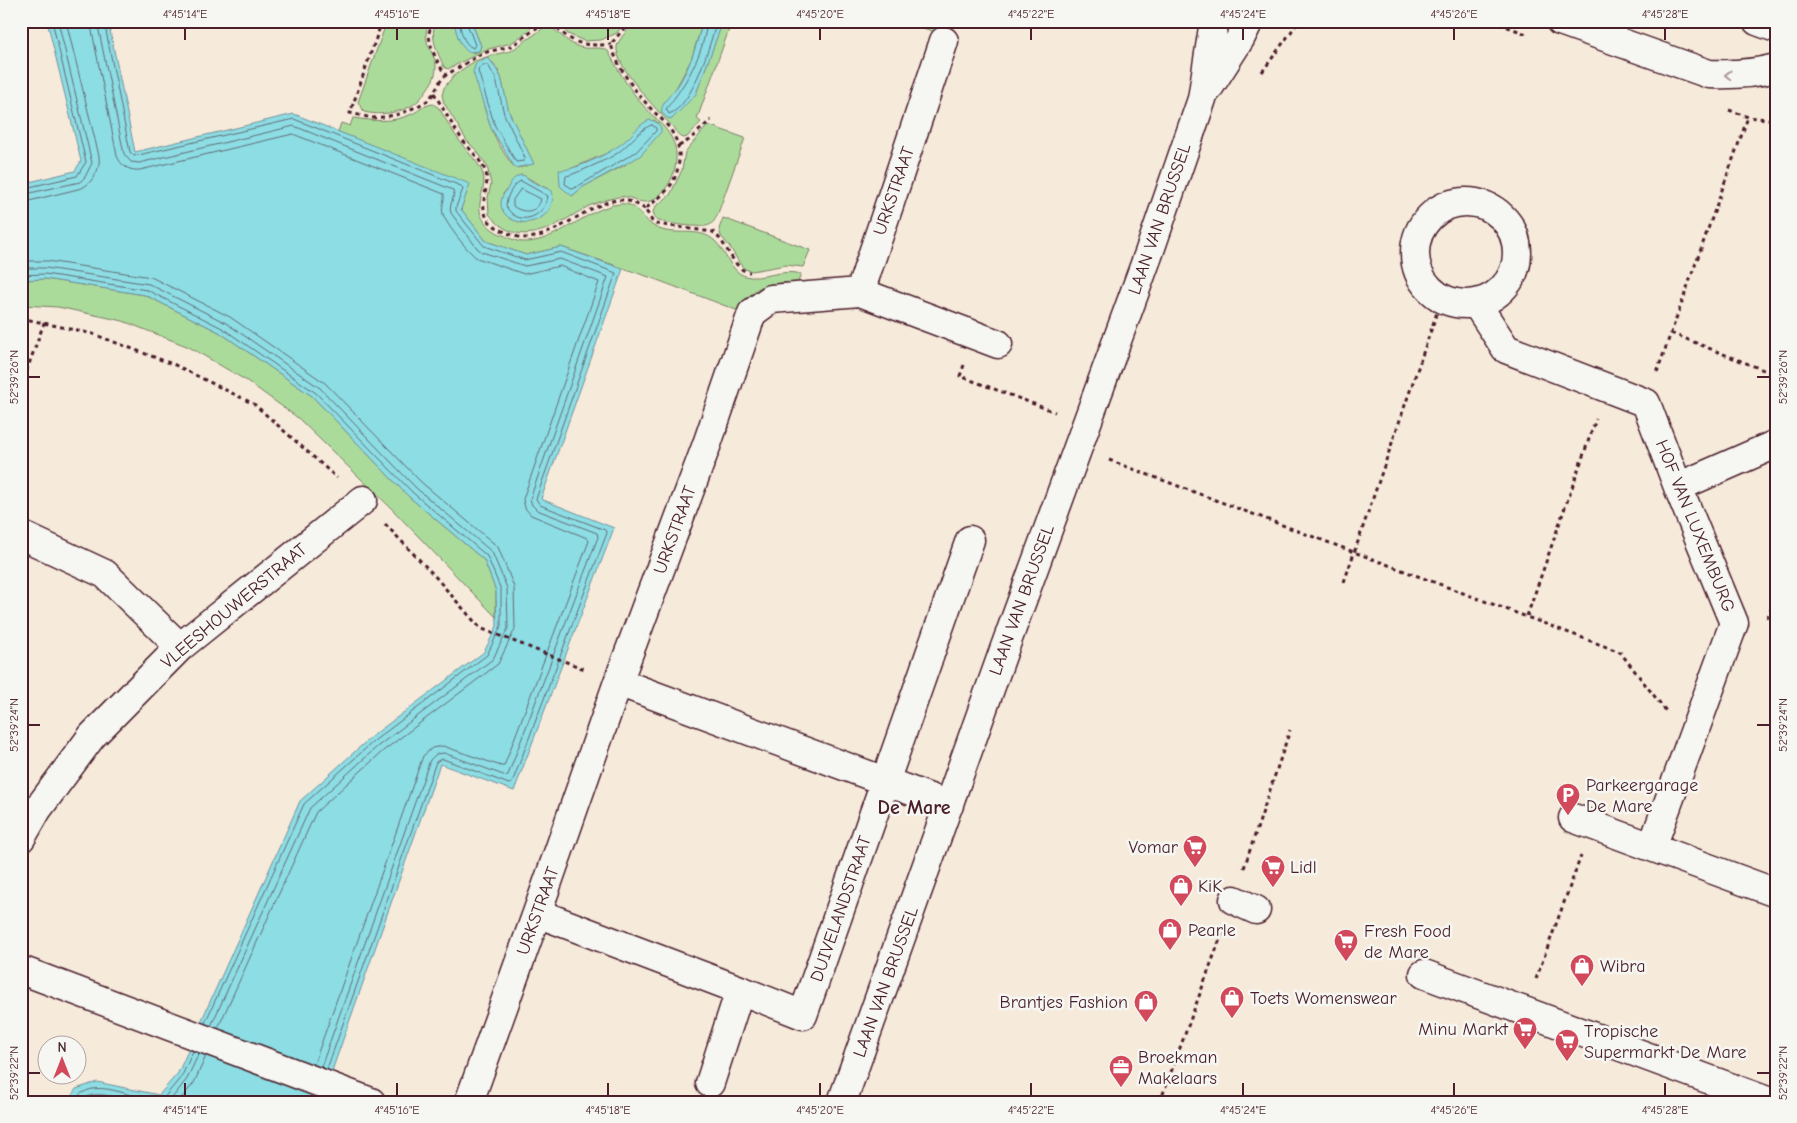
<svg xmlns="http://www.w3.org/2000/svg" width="1797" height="1123" font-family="'Comic Neue',sans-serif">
	<rect width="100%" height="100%" fill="#f6eadb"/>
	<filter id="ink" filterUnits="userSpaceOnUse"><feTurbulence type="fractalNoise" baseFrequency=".02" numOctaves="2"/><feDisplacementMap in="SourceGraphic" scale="10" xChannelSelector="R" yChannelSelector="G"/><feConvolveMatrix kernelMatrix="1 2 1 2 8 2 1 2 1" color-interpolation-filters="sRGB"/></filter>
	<g filter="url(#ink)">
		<path fill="#abdb9b" stroke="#7a7d63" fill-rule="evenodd" d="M387 21 429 22C420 43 435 51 436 66 436 75 433 81 428 88 425 92 422 97 419 100 406 113 380 116 364 112L358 102Z
			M439 21H454L458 37 473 53 479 51 481 46 471 21H538L526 33 511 43 485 50 448 69 444 67C438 53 430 39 435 24L438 25Z
			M558 21H625L617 33 601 40 584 41 568 34Z
			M634 21H703L691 60 674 92 696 94 723 21H732L697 119 701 122 687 137 684 138C677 136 676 130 671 125 658 111 614 66 617 46 618 40 630 28 634 21Z
			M902 21H951V22L947 36Z
			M549 26C561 33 569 46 584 48 592 49 601 46 608 51 617 68 626 84 638 99 651 117 675 130 676 154 677 171 669 190 654 199 641 208 632 194 618 197 609 199 598 202 589 206 556 224 521 254 489 214L488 197 491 184 487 166 476 150 467 141 444 103 442 95 444 88 454 75 475 61 492 55 511 51 545 27ZM487 58C506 70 502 96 510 114 517 131 526 147 533 163L523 167 515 168C489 136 481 103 476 63ZM654 120 658 123 625 165 583 187 572 196 568 170 612 151ZM521 175C526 176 545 188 552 191L522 223 506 215 503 194 517 177Z
			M433 104 439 108C446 120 453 132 461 143 468 153 479 162 483 174 487 187 476 202 481 215 484 224 494 232 503 235 510 238 516 242 524 242 550 243 580 217 604 208 610 206 618 203 626 204 639 206 644 221 655 227 674 238 700 225 716 242 725 251 731 272 745 276 761 281 781 268 801 274L798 282C766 284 756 282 739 311L652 278 561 247 526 255 486 241 461 209 469 185 338 132 341 123 350 126 353 118C374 121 392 123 412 114 420 110 424 105 433 104Z
			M708 125 745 138 717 216C715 219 713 224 709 225 703 229 663 223 656 220L653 212 655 207 670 195 682 170 685 152Z
			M723 218 810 250 803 267 786 265 752 271 745 269 740 264 730 247 721 236 719 229Z
			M45 279 145 295 219 332 312 396 408 496 484 560 496 591V617L391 508 298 418 247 381 189 347 123 321 58 307 21 305V280Z"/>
		<path fill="#8cdde4" stroke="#72919a" d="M47 21H108L135 152 294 114 470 184 461 209 486 241 526 255 561 247 623 269 541 499 614 528 514 791 440 764 321 1102H67L76 1089 97 1082 159 1095 178 1073 300 801 371 737 484 652 497 626 496 591 484 560 408 496 312 396 219 332 145 295 45 279 21 280V184L75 171 81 161Z
			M454 21H471L481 46 479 51 468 52C459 45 456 32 454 21Z
			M703 21H723L696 94 672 119 667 118 662 113C659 104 674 92 679 84 691 65 697 43 703 21Z
			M487 58 491 61 501 77 509 112 534 164 515 168 491 128 473 72 476 63Z
			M650 120C656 121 662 125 661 132L640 156 583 187 572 196 560 186 559 170C575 171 613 152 626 140 634 133 640 123 650 120Z
			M521 175 525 176 531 181 552 191C554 197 552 205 549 210 530 236 488 217 505 192 511 184 511 178 521 175Z"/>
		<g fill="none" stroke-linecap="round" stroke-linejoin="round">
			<path stroke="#646b75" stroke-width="1" d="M90 21 117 156C121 166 129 171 140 170L293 134 444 194C445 200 441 207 443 214 446 224 468 252 477 258L524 274 560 266 599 282 523 499 525 508 531 515 587 538 589 541 504 766H501L443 746 432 748 423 756 314 1064
				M97 21 124 154 131 162 139 163 294 126 453 190C456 197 448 205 451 213L477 248 482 252 525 266 560 259 608 277 530 499 532 505 537 510 597 533 598 537 508 775 506 776 444 753 436 754 430 760 321 1067
				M104 21 130 152 134 156 294 119 461 186 463 189 456 207V211L484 246 525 260 561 252 616 273 536 499 540 505 605 530 607 533 512 783 509 784 443 759 439 760 436 762 327 1069
				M459 21C461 31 463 44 473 48L475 45 466 21
				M707 21C704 54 686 84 666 109L669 114C693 106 710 44 717 21
				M483 65H488L496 79 504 114 525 158 524 161 516 162 495 126 478 71 479 68Z
				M652 125 656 128V131L636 152 573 189 565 184 566 176C573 175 609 159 616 154 626 148 643 126 652 125Z
				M521 181 548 196C545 218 517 228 506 206 506 197 513 184 521 181Z
				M21 189 77 176 86 162 52 21
				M521 189 541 199C538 213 523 214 513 206V200Z
				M21 195 80 182 85 177 92 163 58 21
				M21 203 82 188C93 182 101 169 99 156L66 21
				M21 261H47L151 277 230 317 325 383 421 482 498 547 514 587 515 629 498 664 383 751 316 812 218 1028
				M21 268H46L149 284 226 323 320 388 416 488 492 552 507 588 508 628 493 659 378 746 310 808 211 1026
				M21 275 45 274 147 290 222 328 316 393 412 492 487 556 501 590V626L487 655 374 741 304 804 205 1023
				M73 1102C94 1071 134 1103 162 1100L182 1076 193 1051
				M81 1102C91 1087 120 1099 134 1102
				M169 1102 187 1079 199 1053
				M178 1102 194 1083 206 1056"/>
			<defs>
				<path id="minor" d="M1560 21 1709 74C1732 75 1753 74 1776 68
					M1757 21 1776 28
					M1208 89 1240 39 1249 21
					M1415 253a51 51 0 1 1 102 0a51 51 0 1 1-102 0Z
					M860 292 998 344
					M1476 303 1506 349 1646 403 1678 487 1734 623 1652 847
					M1678 487 1776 444
					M21 535 105 574 180 647
					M618 682 949 805
					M1573 818 1776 893
					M21 838 37 810 92 736 180 647 363 500
					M1234 900 1256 910
					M537 913 740 990 710 1083
					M21 970 371 1102
					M1424 974 1770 1102
					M740 990 803 1015 970 540
					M469 1102 537 913 618 682 707 444 752 313 771 299 860 292 944 41
					M842 1102 1005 647 1149 253 1202 99 1214 21"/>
			</defs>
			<use href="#minor" stroke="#4a1f2b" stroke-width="31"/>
			<path stroke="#4a1f2b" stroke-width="3" stroke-dasharray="4 4" stroke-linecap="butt" d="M382 21 350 113 372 118 384 117 400 114 418 106 427 101 434 93 438 84 446 75 483 53 512 46 546 21
				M430 21C431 26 430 29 429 33 429 46 438 65 446 75
				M553 21C567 44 586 47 611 44
				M630 21 611 44C617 66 631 86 646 103 653 112 663 119 670 129 677 140 680 147 679 161 676 186 664 194 645 209L652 221 656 224 713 232C727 242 734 272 750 272
				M1492 21 1529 35
				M1262 72 1299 21
				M434 93C444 110 453 127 464 142 472 152 482 161 486 173 490 189 477 205 489 221 495 228 507 233 515 236 547 248 588 200 621 200 630 200 638 205 645 209
				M1729 110 1748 117 1776 120
				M679 146 689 140 711 120
				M21 318 93 334 175 365 254 404 337 478
				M1671 333 1776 375
				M964 365 960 376 1055 412
				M1657 372 1748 117
				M21 386 44 323
				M1109 460 1620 652 1666 711
				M385 524 432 573 480 628 587 670
				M1344 582 1441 301
				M1527 616 1596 419
				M1767 618 1776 598
				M1244 868 1290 730
				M1536 979 1581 856
				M1160 1102 1223 931"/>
			<use href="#minor" stroke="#f6f6f2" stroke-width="28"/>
		</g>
		<defs><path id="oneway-chevron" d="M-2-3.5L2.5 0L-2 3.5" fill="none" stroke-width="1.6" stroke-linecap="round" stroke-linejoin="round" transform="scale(1.25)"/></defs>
		<use stroke="#a99598" href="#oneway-chevron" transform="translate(1728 75) rotate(-179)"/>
	</g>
	<path fill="none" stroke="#4a1f2b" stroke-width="2" d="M185 28V40M397 28V40M608 28V40M820 28V40M1031 28V40M1243 28V40M1454 28V40M1665 28V40M28 377H40M1757 377H1770M28 725H40M1757 725H1770M28 1073H40M1757 1073H1770M185 1083V1096M397 1083V1096M608 1083V1096M820 1083V1096M1031 1083V1096M1243 1083V1096M1454 1083V1096M1665 1083V1096"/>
	<defs>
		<symbol id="parking-pin" viewBox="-11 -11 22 30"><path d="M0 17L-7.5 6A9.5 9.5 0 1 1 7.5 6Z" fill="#d1495b" stroke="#f6f6f2"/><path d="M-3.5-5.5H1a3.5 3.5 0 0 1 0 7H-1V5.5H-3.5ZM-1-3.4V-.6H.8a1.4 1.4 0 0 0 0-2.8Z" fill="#fff"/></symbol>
		<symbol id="supermarket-pin" viewBox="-11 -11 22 30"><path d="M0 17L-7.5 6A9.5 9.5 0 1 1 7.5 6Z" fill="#d1495b" stroke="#f6f6f2"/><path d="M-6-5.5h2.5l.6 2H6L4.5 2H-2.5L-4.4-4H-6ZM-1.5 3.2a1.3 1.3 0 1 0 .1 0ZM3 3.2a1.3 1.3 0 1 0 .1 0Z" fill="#fff"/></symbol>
		<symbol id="shop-pin" viewBox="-11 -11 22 30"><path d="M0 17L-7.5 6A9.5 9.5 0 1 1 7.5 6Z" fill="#d1495b" stroke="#f6f6f2"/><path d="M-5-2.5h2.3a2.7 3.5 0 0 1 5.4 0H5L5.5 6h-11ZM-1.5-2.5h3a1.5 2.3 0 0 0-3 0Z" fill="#fff"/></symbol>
		<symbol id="office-pin" viewBox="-11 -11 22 30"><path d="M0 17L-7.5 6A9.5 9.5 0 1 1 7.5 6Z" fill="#d1495b" stroke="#f6f6f2"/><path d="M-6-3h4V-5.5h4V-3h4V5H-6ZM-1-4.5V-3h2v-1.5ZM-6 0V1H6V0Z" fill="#fff"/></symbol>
	</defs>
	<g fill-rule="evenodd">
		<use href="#parking-pin" x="1554" y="781" width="28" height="38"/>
		<use href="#supermarket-pin" x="1181" y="833" width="28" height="38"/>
		<use href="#supermarket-pin" x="1259" y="853" width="28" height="38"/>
		<use href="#shop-pin" x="1167" y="872" width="28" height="38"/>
		<use href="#shop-pin" x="1156" y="916" width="28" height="38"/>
		<use href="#supermarket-pin" x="1332" y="927" width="28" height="38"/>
		<use href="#shop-pin" x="1568" y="952" width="28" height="38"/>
		<use href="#shop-pin" x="1218" y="984" width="28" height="38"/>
		<use href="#shop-pin" x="1132" y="988" width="28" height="38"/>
		<use href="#supermarket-pin" x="1511" y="1015" width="28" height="38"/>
		<use href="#supermarket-pin" x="1553" y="1027" width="28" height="38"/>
		<use href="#office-pin" x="1107" y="1053" width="28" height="38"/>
	</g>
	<g text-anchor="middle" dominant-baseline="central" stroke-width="5" stroke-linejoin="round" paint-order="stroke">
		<g font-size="18" fill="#4a1f2b" stroke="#f6f6f2">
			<text transform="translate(894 191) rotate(-71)">URKSTRAAT</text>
			<text transform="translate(1160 219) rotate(-71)">LAAN VAN BRUSSEL</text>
			<text transform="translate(1695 526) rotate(68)">HOF VAN LUXEMBURG</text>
			<text transform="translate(675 530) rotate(-70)">URKSTRAAT</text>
			<text transform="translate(1022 600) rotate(-70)">LAAN VAN BRUSSEL</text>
			<text transform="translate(234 606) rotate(-40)">VLEESHOUWERSTRAAT</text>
			<text transform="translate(841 909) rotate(-71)">DUIVELANDSTRAAT</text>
			<text transform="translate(538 911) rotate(-70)">URKSTRAAT</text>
			<text transform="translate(886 982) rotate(-70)">LAAN VAN BRUSSEL</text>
		</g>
		<g font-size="18" fill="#4a1f2b" stroke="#f6f6f2" text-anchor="start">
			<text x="1586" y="785">Parkeergarage<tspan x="1586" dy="21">De Mare</tspan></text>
			<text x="1178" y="847" text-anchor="end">Vomar</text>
			<text x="1290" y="867">Lidl</text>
			<text x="1198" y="886">KiK</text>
			<text x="1188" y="930">Pearle</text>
			<text x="1364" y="931">Fresh Food<tspan x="1364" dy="21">de Mare</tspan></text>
			<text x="1600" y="966">Wibra</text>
			<text x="1250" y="998">Toets Womenswear</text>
			<text x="1128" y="1002" text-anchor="end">Brantjes Fashion</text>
			<text x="1508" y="1029" text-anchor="end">Minu Markt</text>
			<text x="1584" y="1031">Tropische<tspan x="1584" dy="21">Supermarkt De Mare</tspan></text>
			<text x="1138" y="1057">Broekman<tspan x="1138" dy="21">Makelaars</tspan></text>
		</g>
		<g font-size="20" font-weight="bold" fill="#4a1f2b" stroke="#f6f6f2">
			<text x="914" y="807">De Mare</text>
		</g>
	</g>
	<rect width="1797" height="1123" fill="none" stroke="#f6f6f2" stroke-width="55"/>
	<g transform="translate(62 1060)"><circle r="24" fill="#f6f6f2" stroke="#b1a0a2"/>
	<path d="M0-4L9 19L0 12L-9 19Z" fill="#d1495b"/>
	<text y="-8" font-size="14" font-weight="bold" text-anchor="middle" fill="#4a1f2b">N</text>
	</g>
	<rect x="28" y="28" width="1742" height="1068" fill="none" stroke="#4a1f2b" stroke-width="2"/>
	<g font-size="12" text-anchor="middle" fill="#4a1f2b">
		<text x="185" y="18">4°45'14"E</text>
		<text x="397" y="18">4°45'16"E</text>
		<text x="608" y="18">4°45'18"E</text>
		<text x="820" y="18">4°45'20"E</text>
		<text x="1031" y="18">4°45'22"E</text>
		<text x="1243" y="18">4°45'24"E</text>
		<text x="1454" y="18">4°45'26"E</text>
		<text x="1665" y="18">4°45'28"E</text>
		<text transform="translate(14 377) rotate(-90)" y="4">52°39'26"N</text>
		<text transform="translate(1783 377) rotate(-90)" y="4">52°39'26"N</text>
		<text transform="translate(14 725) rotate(-90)" y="4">52°39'24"N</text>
		<text transform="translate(1783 725) rotate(-90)" y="4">52°39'24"N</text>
		<text transform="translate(14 1073) rotate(-90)" y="4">52°39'22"N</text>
		<text transform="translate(1783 1073) rotate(-90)" y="4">52°39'22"N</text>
		<text x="185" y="1114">4°45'14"E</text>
		<text x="397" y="1114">4°45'16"E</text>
		<text x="608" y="1114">4°45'18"E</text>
		<text x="820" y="1114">4°45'20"E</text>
		<text x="1031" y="1114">4°45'22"E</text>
		<text x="1243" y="1114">4°45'24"E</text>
		<text x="1454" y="1114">4°45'26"E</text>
		<text x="1665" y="1114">4°45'28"E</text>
	</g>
</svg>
